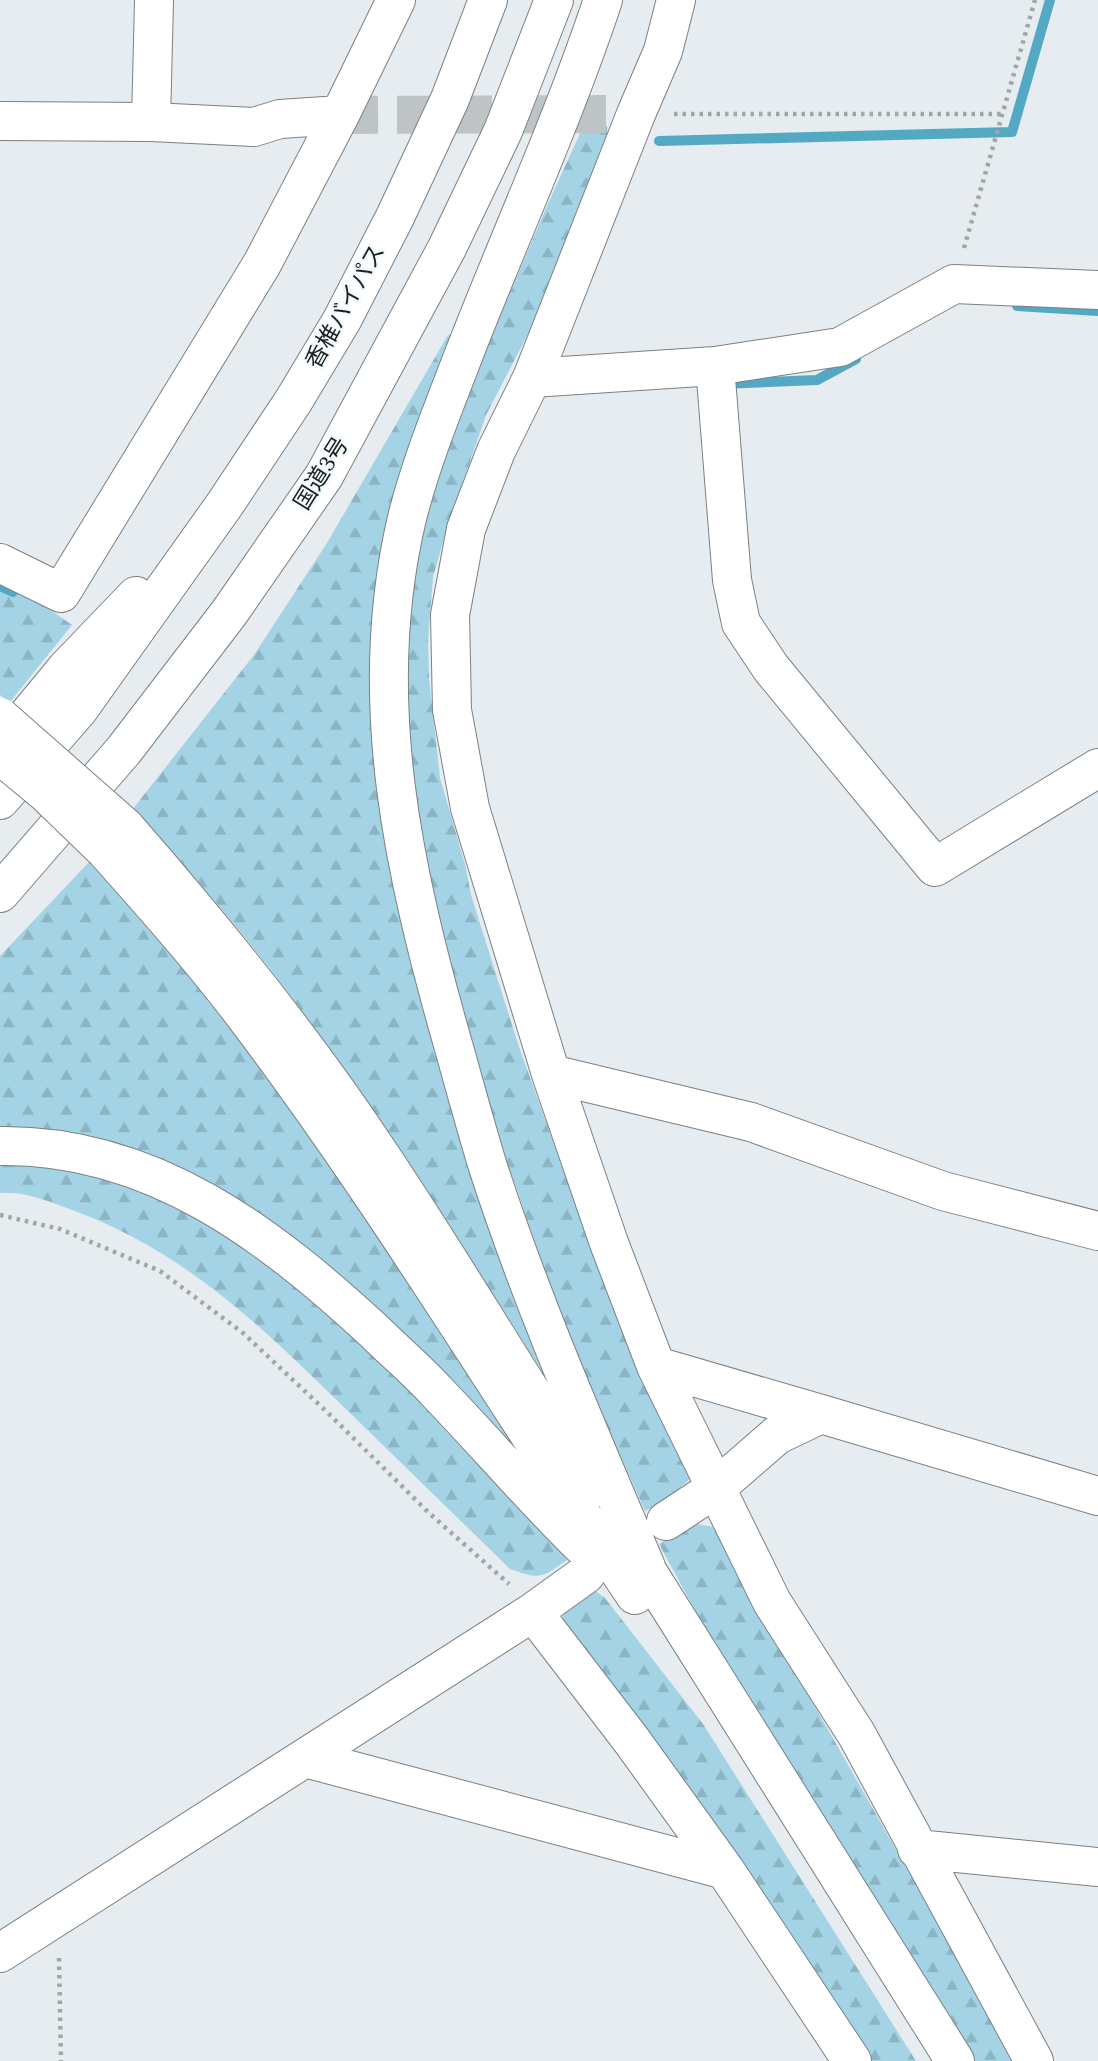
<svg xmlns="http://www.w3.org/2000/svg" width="1098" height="2061" font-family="Spectral,'Noto Sans JP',serif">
	<defs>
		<pattern id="forest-firs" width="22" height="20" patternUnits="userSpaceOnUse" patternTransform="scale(1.75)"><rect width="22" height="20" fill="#a3d3e4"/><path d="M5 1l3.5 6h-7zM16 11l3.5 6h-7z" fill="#8cb5c3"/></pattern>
	</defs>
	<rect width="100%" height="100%" fill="#e6ecef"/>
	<path fill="url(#forest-firs)" d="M607 126 608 160 554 284 486 415 447 528 433 577 428 641 429 678 440 778 465 864 471 895 519 1047 589 1241 690 1479 662 1503 645 1511 559 1318 519 1195 489 1116 451 979 427 866 408 743 406 680 416 552 449 437 546 208 583 127Z
		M448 335H453L374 664 549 1382C422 1184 298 979 132 810L254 655 327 543Z
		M0 580 19 588 72 625 10 702 0 695Z
		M91 860 253 1049 510 1434 506 1438 372 1310 320 1265 0 1131V956Z
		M0 1163 57 1166 129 1179 215 1222 380 1355 563 1550 567 1560C541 1578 541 1580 510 1569 457 1517 404 1466 351 1414 263 1328 185 1250 67 1208 45 1200 23 1191 0 1193Z
		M692 1523 713 1527 1016 2061H970L744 1700 659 1544Z
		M593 1589 605 1598 703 1724 916 2061H865L560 1626 566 1607Z"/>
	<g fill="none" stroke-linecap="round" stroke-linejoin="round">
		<path stroke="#53a9c4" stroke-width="10" d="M659 141 1012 132 1050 0
			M1017 306 1098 311
			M723 384 817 380 856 359
			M0 586 13 592"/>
		<path stroke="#bec3c6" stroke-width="38" stroke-dasharray="38 19" stroke-linecap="butt" d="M340 115 636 114"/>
		<defs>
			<path id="minor" d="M676 0 663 51 636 114 532 378 496 451 466 529 450 615 452 710 470 808 551 1074 609 1243 656 1366 772 1602 857 1735 1034 2061
				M0 121 151 122 254 127 280 119 340 115
				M151 122 154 0
				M715 366 732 580 741 623 771 668 935 867 1098 768
				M532 378 715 366 840 347 954 284 1098 290
				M0 563 61 593 262 264 340 115 396 0
				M551 1074 751 1122 943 1191 1098 1231
				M656 1366 821 1414
				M666 1521 716 1488 777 1435 821 1414 1098 1496
				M533 1612 632 1741 725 1870 852 2061
				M305 1758 725 1870
				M917 1849 1098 1867
				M0 1953 533 1612 586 1574"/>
			<path id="highway" d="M603 0C563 120 510 236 464 354 443 409 421 462 407 518 364 699 404 873 454 1048 465 1087 476 1128 488 1167 532 1303 590 1435 646 1567
				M0 749 66 669 136 596
				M0 800 79 709 225 504 294 400 342 320 395 217 450 99 488 0
				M125 827C216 931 303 1038 379 1153 453 1263 520 1378 593 1488
				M105 850C154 905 204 961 248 1020 387 1204 506 1404 635 1595
				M0 893 124 750 229 613 324 476 447 248 503 131 554 0
				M0 1146C152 1144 269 1234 375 1332 395 1352 417 1370 436 1391 485 1442 531 1496 582 1546
				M632 1547 955 2061"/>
		</defs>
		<use href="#minor" stroke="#7b8183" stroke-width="40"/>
		<use href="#highway" stroke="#7b8183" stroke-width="40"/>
		<path stroke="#a1a6a9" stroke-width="4.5" stroke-dasharray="3.5 5" stroke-linecap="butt" d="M674 114H1002
			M964 248 1035 0
			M0 1215 60 1229 160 1271 243 1333 326 1411 429 1513 509 1584
			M59 1958 61 2061"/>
		<use href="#minor" stroke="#fff" stroke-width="38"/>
		<use href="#highway" stroke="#fff" stroke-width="38"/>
		<defs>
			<path id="highway-bridge" d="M0 717 125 827
				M0 755 46 793 105 850"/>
		</defs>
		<use href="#highway-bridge" stroke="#7b8183" stroke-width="40" stroke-linecap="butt"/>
		<use href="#highway-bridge" stroke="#fff" stroke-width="38"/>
	</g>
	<g text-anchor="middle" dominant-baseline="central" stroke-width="5" stroke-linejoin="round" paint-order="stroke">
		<g font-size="23" fill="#1c1f20" stroke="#f3fafc">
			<text transform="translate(346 307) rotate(-61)">香椎バイパス</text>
			<text transform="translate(322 474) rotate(-58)">国道3号</text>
		</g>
	</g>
</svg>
